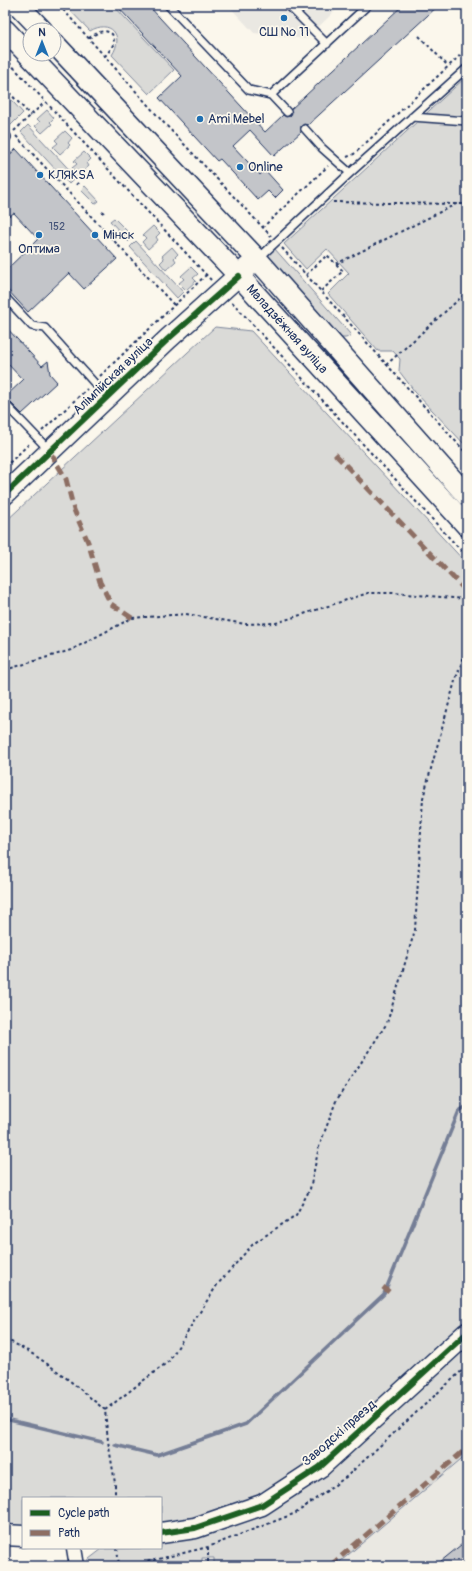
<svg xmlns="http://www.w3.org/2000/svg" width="472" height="1571" font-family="Pangolin,sans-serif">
	<rect width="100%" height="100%" fill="#fbf7ec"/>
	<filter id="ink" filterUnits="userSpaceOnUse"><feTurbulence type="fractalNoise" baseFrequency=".025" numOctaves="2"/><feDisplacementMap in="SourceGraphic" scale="8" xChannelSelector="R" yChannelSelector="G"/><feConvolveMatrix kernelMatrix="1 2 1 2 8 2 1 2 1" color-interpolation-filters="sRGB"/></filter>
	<g filter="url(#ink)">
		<path fill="#eae8e2" d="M228 5H341L306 39 254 33Z
			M467 1454V1566H335Z"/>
		<path fill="#dadad7" stroke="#7a849a" d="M65 5H113L174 70 149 94 112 55C125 35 110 19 90 31Z
			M467 76V447L415 392 399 371 400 359 393 351H378L328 294 349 273 327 249 306 269 284 244Z
			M5 93 23 113 5 131Z
			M47 110 54 118 50 122 52 124 42 133 35 126 40 122 37 119Z
			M28 125 76 177 69 184 21 132Z
			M65 131 72 138 68 143 70 145 60 154 53 147 58 143 55 140Z
			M84 152 91 159 87 163 89 166 79 175 72 168 77 164 74 161Z
			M85 186 99 201 95 204 81 190Z
			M114 218 128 232 124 236 110 221Z
			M153 226 160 233 156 237 158 240 148 249 142 242 146 238 143 235Z
			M136 241 183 292 177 298 130 247Z
			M172 247 178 254 174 258 176 261 166 270 160 263 164 259 162 256Z
			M274 248 351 335 346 338H339L267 257 269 253Z
			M191 267 198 274 193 278 196 281 186 290 179 283 184 279 181 276Z
			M215 327 251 331 467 564V1323L315 1462 258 1497 195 1521 161 1526V1498H23V1529L5 1528V522Z
			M467 1343V1454L335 1566H214V1558H202V1566H86L89 1559 102 1549 161 1548V1542L265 1510Z"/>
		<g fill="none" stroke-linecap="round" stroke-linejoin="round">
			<path stroke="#747e96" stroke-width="3.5" d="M5 1419 102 1442
				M115 1445 157 1455 246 1424 384 1294 459 1111 467 1106"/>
		</g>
		<path fill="#c3c5c9" stroke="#1b2f5e" d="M116 5H148L265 132 283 115 286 117 290 116 292 113 291 109 403 5H439L308 125 304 124 301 126V132L274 156 250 130 233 146 260 175 265 170 283 190 275 198 268 191 258 200 220 159 217 161 159 98 182 76Z
			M16 149 117 259 84 289 69 273 28 312 5 287V271L38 239 14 213 5 218V159Z
			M5 326 42 366 48 361 50 374 57 382 22 414 5 397 23 380 5 361Z
			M467 1540V1566H435Z"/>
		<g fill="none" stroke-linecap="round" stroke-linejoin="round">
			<defs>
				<path id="lane" d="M168 5 249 90 271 95 287 112
					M288 5 327 44
					M271 95 368 5
					M412 117 467 121
					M305 129 322 148 350 173
					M5 140 7 137
					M259 258 350 173 467 68
					M5 297 32 326 45 328 106 396
					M5 404 49 450"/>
				<path id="street" d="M74 1548 77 1566"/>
				<path id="secondary" d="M18 5 42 30
					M5 30 239 276 467 526
					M54 43 257 259 467 496
					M5 494 168 339 249 266
					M161 1533 195 1528 262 1505 320 1467 467 1333
					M5 1535 23 1536"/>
			</defs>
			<use href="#lane" stroke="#1b2f5e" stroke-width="10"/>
			<use href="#street" stroke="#1b2f5e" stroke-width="17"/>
			<use href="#secondary" stroke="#1b2f5e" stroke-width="23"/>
			<path stroke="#1b2f5e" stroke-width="2" stroke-dasharray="3 3" stroke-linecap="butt" d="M59 5 164 123 271 236
				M419 36 448 66
				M89 38C97 33 103 28 112 34 117 43 111 49 105 56
				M5 58 211 280
				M5 88 31 116
				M14 131 45 102
				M16 136 174 305
				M347 157 354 154 467 49
				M76 185 79 182
				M333 202 455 204
				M102 213 106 210
				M262 228 328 166
				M128 241 131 238
				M282 248 467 454
				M336 264 456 204H467
				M306 275 327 255 343 271 320 292
				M232 302 467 557
				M386 365 467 292
				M100 376 206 275
				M42 431 87 389
				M5 467 30 443
				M5 670 71 650 132 618 186 614 245 624 276 623 368 593H392L467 599
				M5 1339C42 1356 74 1384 105 1410L108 1441 115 1483V1498
				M105 1410 169 1361 217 1285 253 1244 296 1215 310 1189 319 1147 336 1101 387 1023 415 930 423 798 455 681 467 648
				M208 1547V1566
				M117 1548 119 1566
				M130 1566 208 1547 296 1513 346 1477 467 1366"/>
			<use href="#lane" stroke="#fbf7ec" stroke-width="7"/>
			<use href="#street" stroke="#fbf7ec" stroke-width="14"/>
			<use href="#secondary" stroke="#fbf7ec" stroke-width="20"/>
			<path stroke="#8d6e63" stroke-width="5" stroke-dasharray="10 5" stroke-linecap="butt" d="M50 452 66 479 74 510 88 542 100 582 111 604 132 618
				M335 454 467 592
				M383 1287 389 1292
				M330 1566 467 1448"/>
			<defs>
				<path id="cycleway" d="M5 494 168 339 239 276
					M161 1533 195 1528 262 1505 320 1467 467 1333"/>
			</defs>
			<use href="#cycleway" stroke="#fbf7ec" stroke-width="8"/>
			<use href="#cycleway" stroke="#1b5e20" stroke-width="6"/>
		</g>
	</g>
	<g fill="#1f6fb2" stroke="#fbf7ec" stroke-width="1.5">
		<circle cx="284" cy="18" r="4"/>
		<circle cx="200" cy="119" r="4"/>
		<circle cx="240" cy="167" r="4"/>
		<circle cx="40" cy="175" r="4"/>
		<circle cx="39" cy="235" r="4"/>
		<circle cx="95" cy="235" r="4"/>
	</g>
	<g text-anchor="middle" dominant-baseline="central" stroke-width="3.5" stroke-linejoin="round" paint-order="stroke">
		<g font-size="11" fill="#455479">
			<text x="57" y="226">152</text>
		</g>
		<g font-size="13" fill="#1b2f5e" stroke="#fbf7ec" text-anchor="start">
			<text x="284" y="32" text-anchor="middle">СШ № 11</text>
			<text x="208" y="119">Ami Mebel</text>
			<text x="248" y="167">Online</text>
			<text x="48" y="175">КЛЯКSА</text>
			<text x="103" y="235">Мінск</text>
			<text x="39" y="249" text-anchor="middle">Оптима</text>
		</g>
		<g font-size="13" fill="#1b2f5e" stroke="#fbf7ec">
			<text transform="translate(287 329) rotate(48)">Маладзёжная вуліца</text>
			<text transform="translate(113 376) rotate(-44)">Алімпійская вуліца</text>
			<text transform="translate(339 1433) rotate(-41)">Заводскі праезд</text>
		</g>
	</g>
	<rect width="472" height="1571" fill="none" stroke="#fbf7ec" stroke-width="20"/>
	<rect x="10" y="10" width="452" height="1551" fill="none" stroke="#1b2f5e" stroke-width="1.5" filter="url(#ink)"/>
	<rect x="22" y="1497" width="140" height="52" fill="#fbf7ec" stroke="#a1a7b3"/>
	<rect x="30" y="1510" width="20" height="6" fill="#1b5e20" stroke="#a1a7b3"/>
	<text x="58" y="1517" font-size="12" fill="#1b2f5e">Cycle path</text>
	<rect x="30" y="1530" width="20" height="6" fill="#8d6e63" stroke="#a1a7b3"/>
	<text x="58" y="1537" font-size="12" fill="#1b2f5e">Path</text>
	<g transform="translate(42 42)"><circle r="19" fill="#fbf7ec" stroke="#a1a7b3"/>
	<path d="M0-3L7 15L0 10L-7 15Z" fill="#1f6fb2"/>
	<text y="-6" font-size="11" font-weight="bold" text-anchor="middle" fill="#1b2f5e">N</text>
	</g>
</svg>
